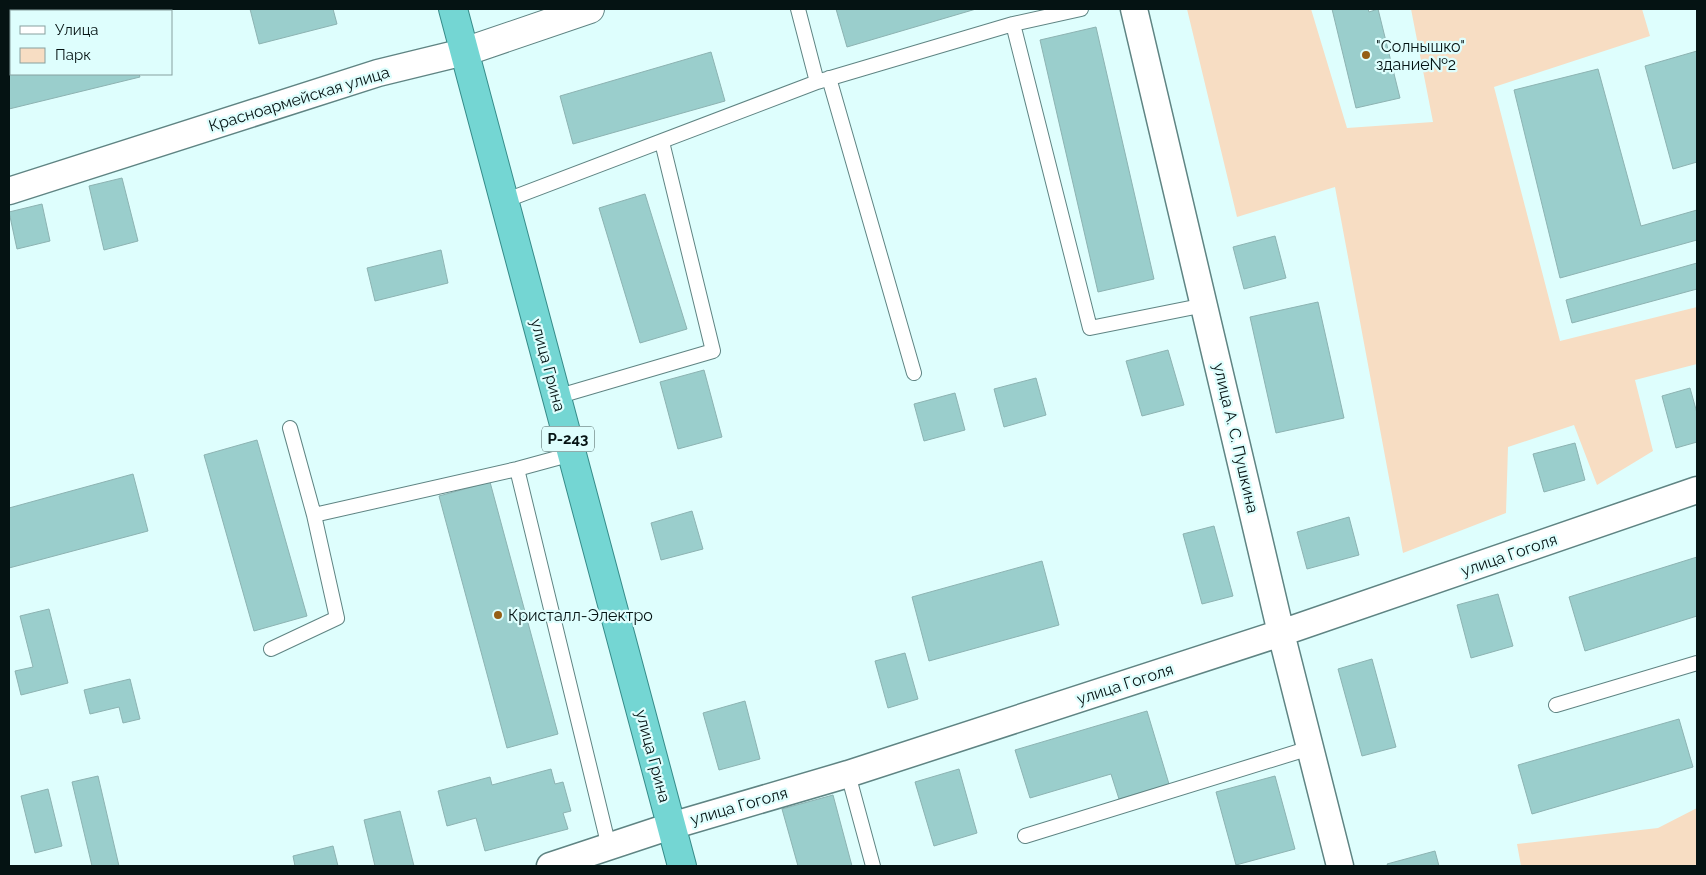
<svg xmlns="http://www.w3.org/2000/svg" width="1706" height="875" font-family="Raleway,sans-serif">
	<rect width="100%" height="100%" fill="#defefd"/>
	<path fill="#f7ddc3" d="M1187 9H1311L1347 128 1433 122 1411 9H1642L1650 36 1494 87 1560 341 1697 307V364L1635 380 1653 451 1597 485 1574 425 1508 447 1506 513 1403 553 1335 187 1237 217Z
		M1697 808V866H1521L1517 844 1658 828Z"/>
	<path fill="#9acecc" stroke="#8db3b2" d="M9 9H124V11H11V74H139L140 77 9 109Z
		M250 9H333L337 24 259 44Z
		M836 9H976L847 47Z
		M1332 9H1368L1369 12 1378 9 1400 98 1356 108Z
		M1096 27 1154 279 1098 292 1040 40Z
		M1697 51V162L1673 169 1645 66Z
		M711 52 725 101 573 144 560 96Z
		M1598 69 1641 226 1697 210V240L1560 278 1514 90Z
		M122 178 138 241 104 250 89 186Z
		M645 194 687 329 640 343 599 208Z
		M42 204 50 241 17 249 9 212Z
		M1275 236 1286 278 1244 289 1233 247Z
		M441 250 448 283 375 301 367 268Z
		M1697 263V289L1572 323 1566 300Z
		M1318 302 1344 418 1276 433 1250 317Z
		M1168 350 1184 405 1142 416 1126 361Z
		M704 370 722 437 678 449 660 382Z
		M1036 378 1046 415 1004 427 994 389Z
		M1690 388 1697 413V442L1676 448 1662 396Z
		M955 393 965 430 924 441 914 404Z
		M257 440 307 616 254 631 204 455Z
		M1575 443 1585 480 1544 492 1533 454Z
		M133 474 148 531 9 568V508Z
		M490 482 558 734 507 748 439 496Z
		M692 511 703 549 661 560 651 523Z
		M1349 517 1359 555 1307 569 1297 532Z
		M1214 526 1233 596 1202 604 1183 534Z
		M1697 557V616L1585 651 1569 597Z
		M1042 561 1059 625 929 661 912 597Z
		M1498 594 1513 646 1471 658 1457 605Z
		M49 609 68 683 21 695 15 671 33 667 20 616Z
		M905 653 918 699 888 708 875 661Z
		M1372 659 1396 747 1362 756 1338 669Z
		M130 679 140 719 123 723 119 707 90 714 84 690Z
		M745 701 760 759 719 770 703 713Z
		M1147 711 1169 784 1119 799 1111 774 1030 798 1015 750Z
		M1679 719 1693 767 1532 814 1518 765Z
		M551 769 555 784 563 782 571 811 563 813 568 829 485 851 476 818 447 826 438 791 490 777 492 785Z
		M959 769 977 833 934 846 915 782Z
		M98 776 119 866H92L72 782Z
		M1275 776 1295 849 1236 865 1216 792Z
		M48 789 62 846 35 853 21 796Z
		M833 795 852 866H798L782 809Z
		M400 811 414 866H375L364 820Z
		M333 846 338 866H295L293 856Z
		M1435 851 1439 866H1388L1387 864Z"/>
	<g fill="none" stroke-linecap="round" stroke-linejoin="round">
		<defs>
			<path id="service" d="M798 9 817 82
				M1013 24 1090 328 1205 305
				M829 78 914 373
				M504 201 817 82 1013 24 1081 9
				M556 397 713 351 662 142
				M290 428 314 515
				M517 469 609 847
				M271 649 337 618 314 515 517 469 572 454
				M1556 705 1697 663
				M848 774 873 866
				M1025 836 1310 748"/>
			<path id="minor" d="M1134 9 1281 633 1340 866
				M9 191 378 73 464 52
				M550 866 671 826 848 774 1281 633 1697 490"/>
			<path id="secondary" d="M464 52 590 9"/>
			<path id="trunk" d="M453 9 682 866"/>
		</defs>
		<use href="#service" stroke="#5f8483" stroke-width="16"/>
		<use href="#minor" stroke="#5f8483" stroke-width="29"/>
		<use href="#secondary" stroke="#5f8483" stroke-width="30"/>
		<use href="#trunk" stroke="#368b89" stroke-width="30"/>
		<use href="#service" stroke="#fff" stroke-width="14"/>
		<use href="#minor" stroke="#fff" stroke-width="26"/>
		<use href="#secondary" stroke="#fff" stroke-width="28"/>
		<use href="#trunk" stroke="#74d6d3" stroke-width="28"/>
	</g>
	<g fill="#955f16" stroke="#defefd" stroke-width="2">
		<circle cx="1366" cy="55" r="5"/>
		<circle cx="498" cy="615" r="5"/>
	</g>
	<g text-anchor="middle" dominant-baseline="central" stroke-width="4.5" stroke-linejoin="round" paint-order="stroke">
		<rect fill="#defefd" stroke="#465a59" stroke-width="1" x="542" y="426.5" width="52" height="25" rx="4"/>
		<g font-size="15" font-weight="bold" fill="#051313">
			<text x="568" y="439">Р-243</text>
		</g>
		<g font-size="16" fill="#051313" stroke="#defefd" text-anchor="start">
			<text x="1376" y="46">"Солнышко"<tspan x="1376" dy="18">здание№2</tspan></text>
			<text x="508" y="615">Кристалл-Электро</text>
		</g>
		<g font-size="16" fill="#051313" stroke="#defefd">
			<text transform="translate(299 99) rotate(-17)">Красноармейская улица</text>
			<text transform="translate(548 365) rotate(75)">улица Грина</text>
			<text transform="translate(1236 438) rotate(77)">улица А. С. Пушкина</text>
			<text transform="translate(1509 555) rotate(-19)">улица Гоголя</text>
			<text transform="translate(1125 684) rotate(-18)">улица Гоголя</text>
			<text transform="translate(653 756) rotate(75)">улица Грина</text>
			<text transform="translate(739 806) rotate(-16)">улица Гоголя</text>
		</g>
	</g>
	<rect width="1706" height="875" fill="none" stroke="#051313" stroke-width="20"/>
	<rect x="10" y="10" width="162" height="65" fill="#defefd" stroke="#87a09f"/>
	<rect x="20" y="26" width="25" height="8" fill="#ffffff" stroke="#87a09f"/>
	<text x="55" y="35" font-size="15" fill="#051313">Улица</text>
	<rect x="20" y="48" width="25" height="15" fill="#f7ddc3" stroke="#87a09f"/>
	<text x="55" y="60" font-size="15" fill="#051313">Парк</text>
</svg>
